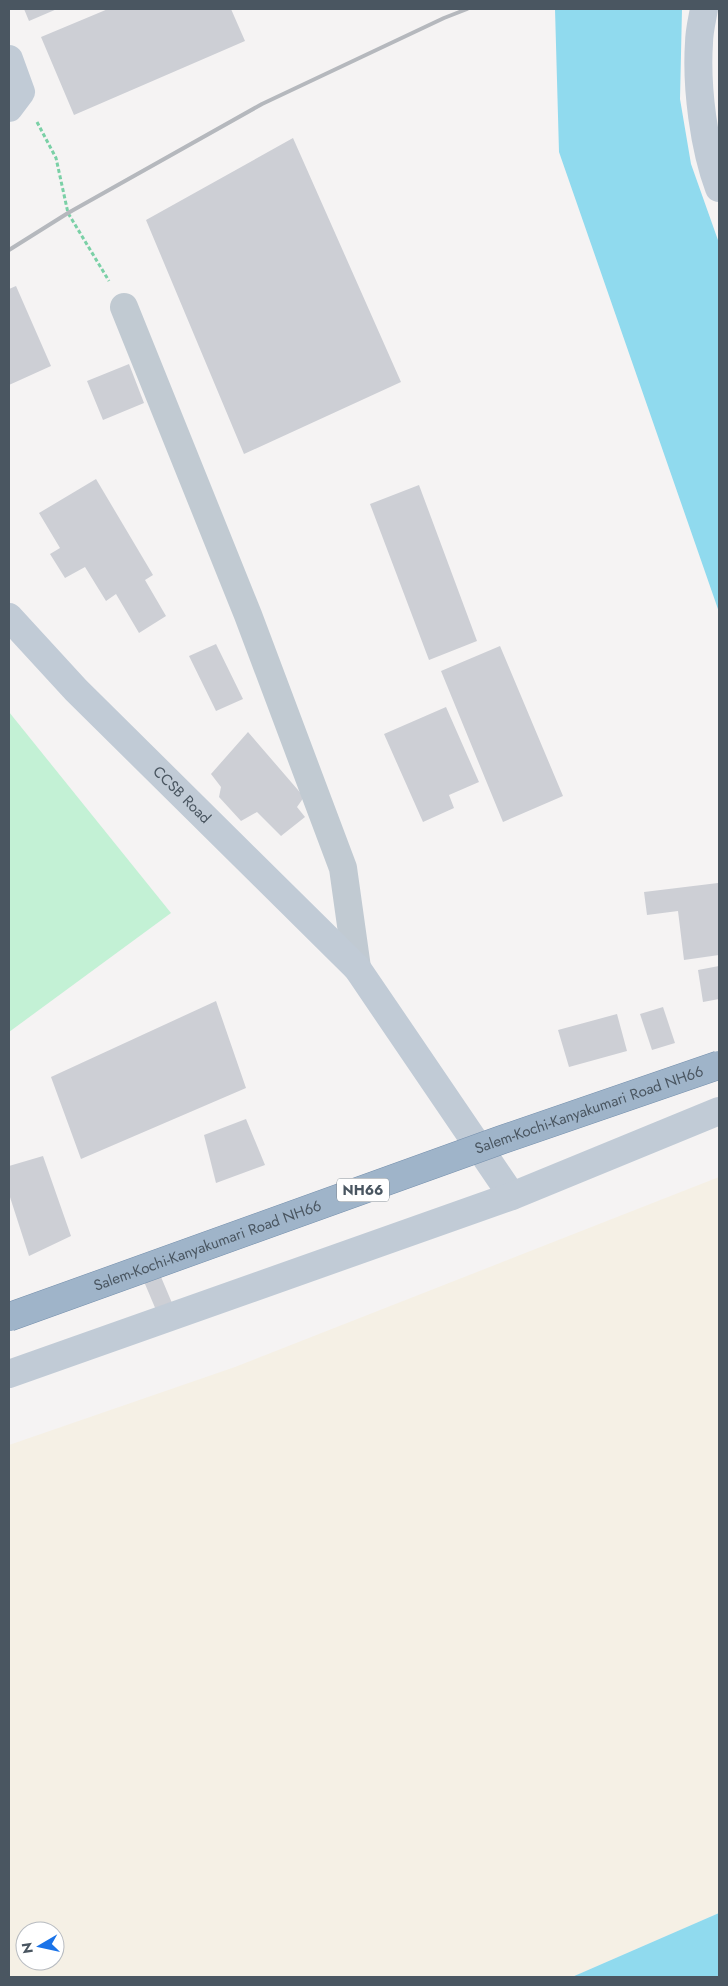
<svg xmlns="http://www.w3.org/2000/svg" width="728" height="1986" font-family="Jost,sans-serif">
	<rect width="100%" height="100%" fill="#f5f3f3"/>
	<path fill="#c3f1d5" d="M9 712 171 913 9 1032Z"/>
	<path fill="#f5f0e5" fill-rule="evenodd" d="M719 1177V1913L572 1977H9V1445L235 1367ZM25 1931H55V1961H25Z"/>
	<path fill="#90daee" d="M555 9H682L680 99 691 164 719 243V612L559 152Z
		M719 1913V1977H572Z"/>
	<path fill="#cdcfd5" d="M24 9H57L29 21Z
		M108 9H231L245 41 74 115 41 37Z
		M293 138 401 382 244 454 146 220Z
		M16 286 51 366 9 385V289Z
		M129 364 144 403 103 420 87 381Z
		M96 479 153 575 145 580 166 616 139 633 116 594 106 601 85 567 65 578 50 554 60 548 39 513Z
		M419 485 477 641 429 660 370 504Z
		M216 644 243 699 216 711 189 656Z
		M500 646 563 796 503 822 441 671Z
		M446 707 479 782 449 795 454 808 423 822 384 734Z
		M248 732 304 797 297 807 305 817 281 836 257 812 241 821 219 797 221 787 211 774Z
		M718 883 719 896V955L684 960 678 911 647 915 644 892Z
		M719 966V999L703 1002 698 970Z
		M216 1001 246 1088 81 1159 51 1077Z
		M663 1007 675 1043 652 1050 640 1014Z
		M617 1014 627 1051 569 1067 558 1030Z
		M246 1119 265 1165 216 1183 204 1135Z
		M43 1156 71 1236 29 1256 9 1194V1166Z
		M153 1258 172 1303 156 1310 137 1265Z"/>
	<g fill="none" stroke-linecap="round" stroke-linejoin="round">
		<path stroke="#7ad0a6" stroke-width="3" stroke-dasharray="4 2.5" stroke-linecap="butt" d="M37 122 56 158 68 213 109 281"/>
		<path stroke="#c1cad2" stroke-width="28" d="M124 307 248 615 343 868 357 968"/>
		<g stroke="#c1cbd6" stroke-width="28">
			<path d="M704 9C702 20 699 32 699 43 696 87 704 148 719 188"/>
			<path d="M9 59 21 92 9 108"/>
			<path id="s1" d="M9 617 76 690 357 968 512 1196"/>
			<path d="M9 1374 512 1196 719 1111"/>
		</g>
		<path stroke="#b5b8bd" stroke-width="4" d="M9 250 68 213 262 104 444 18 467 9"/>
		<defs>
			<g id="trunk-bridge">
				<path id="s2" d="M9 1317 501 1140 719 1065"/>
			</g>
		</defs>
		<use href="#trunk-bridge" stroke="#7690ad" stroke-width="29" stroke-linecap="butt"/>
		<use href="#trunk-bridge" stroke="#9fb4c9" stroke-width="28"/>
	</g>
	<g text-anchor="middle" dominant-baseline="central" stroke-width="5" stroke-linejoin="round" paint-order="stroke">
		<rect fill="#fff" stroke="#808990" stroke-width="1" x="337" y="1178.5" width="52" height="23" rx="4"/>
		<g font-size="14" font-weight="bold" fill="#4a5661">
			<text x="363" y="1190">NH66</text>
		</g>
		<g font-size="15" fill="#4a5661" stroke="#fff">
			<text stroke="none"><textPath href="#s1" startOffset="248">CCSB Road</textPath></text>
			<text stroke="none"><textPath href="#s2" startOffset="616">Salem-Kochi-Kanyakumari Road NH66</textPath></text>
			<text stroke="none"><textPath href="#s2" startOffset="211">Salem-Kochi-Kanyakumari Road NH66</textPath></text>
		</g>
	</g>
	<rect width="728" height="1986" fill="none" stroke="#4a5661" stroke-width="20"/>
	<g transform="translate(40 1946) rotate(261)"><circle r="24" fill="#ffffff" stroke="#b7bbc0"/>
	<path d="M0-4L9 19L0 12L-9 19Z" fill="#1a73e8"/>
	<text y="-8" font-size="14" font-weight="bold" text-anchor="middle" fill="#4a5661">N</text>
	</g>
</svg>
